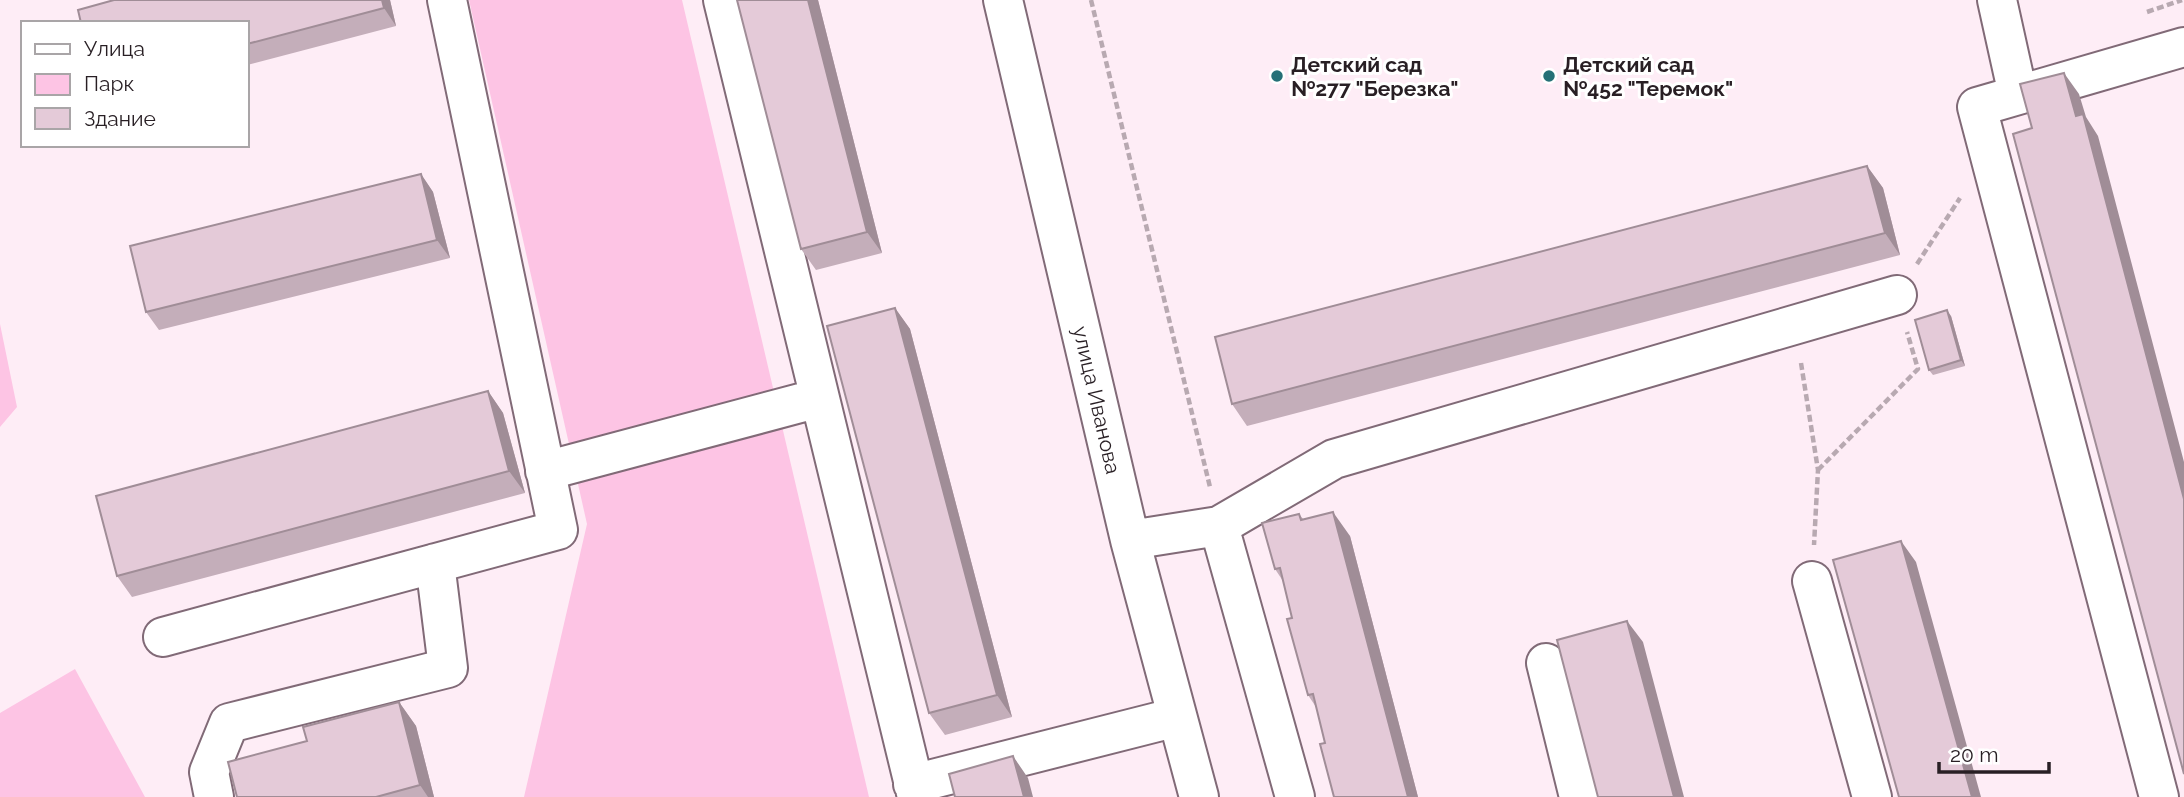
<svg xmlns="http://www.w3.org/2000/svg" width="2184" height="797" font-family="Raleway,sans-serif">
	<rect width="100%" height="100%" fill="#feedf6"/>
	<path fill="#fdc4e4" d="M469 0H682L869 797H524L587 524Z
		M0 324 17 407 0 427Z
		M75 669 145 797H0V713Z"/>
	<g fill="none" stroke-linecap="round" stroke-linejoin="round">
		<defs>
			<path id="minor" d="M723 0 917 797
				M1003 0 1130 540 1199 797
				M1997 0 2018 95
				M545 471 819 398
				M1219 526 1295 797
				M1130 540 1219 526 1334 459 1897 295
				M1812 581 1872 797
				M163 637 558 530 447 0
				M1546 663 1579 797
				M913 784 1177 717
				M214 797 209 772 229 723 448 668 435 563
				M2159 797 1977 107 2184 47"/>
		</defs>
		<use href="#minor" stroke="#816a77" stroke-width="42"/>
		<path stroke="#b8a9b1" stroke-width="4.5" stroke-dasharray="7 3.5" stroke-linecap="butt" d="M1091 0 1210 487
			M2147 12 2182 0
			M1917 264 1960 198
			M1801 363 1818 470 1814 545
			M1818 470 1918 369 1907 332"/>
		<use href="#minor" stroke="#fff" stroke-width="38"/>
	</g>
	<path fill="#c4aeba" d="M390 0 396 26 247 65V23Z
		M737 0H818L882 253 816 270 801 249Z
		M1867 166 1883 188 1900 255 1247 426 1232 404Z
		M421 174 433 192 450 258 159 330 146 312Z
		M895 308 910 329 1012 717 945 735 929 713Z
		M1951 316 1965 366 1933 375 1929 370Z
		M488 391 503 413 525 493 132 597 117 576Z
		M1299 514 1304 520 1350 536 1418 797H1334L1325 743 1316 707 1308 695 1292 618 1283 581 1275 569Z
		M399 702 416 726 434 797H237L307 741Z"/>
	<path fill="#a08d97" d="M382 0H390L396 26 384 8Z
		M808 0H818L882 253 867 232Z
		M2064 73 2079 94 2086 117 2098 136 2184 462V499Z
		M1867 166 1883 188 1900 255 1885 233Z
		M421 174 433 192 450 258 437 240Z
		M895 308 910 329 1012 717 997 695Z
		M1947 310 1951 316 1965 366 1961 360Z
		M488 391 503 413 525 493 509 471Z
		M1333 512 1350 536 1418 797H1408Z
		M1901 541 1916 562 1981 797H1972Z
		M1627 621 1643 642 1684 797H1674Z
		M399 702 416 726 434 797H428L420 785Z
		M1013 756 1028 778 1033 797H1024Z"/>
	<path fill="#e4cad8" stroke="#a08d97" stroke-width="2" d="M114 0H382L384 8 247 44V23H81L78 10Z
		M737 0H808L867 232 801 249Z
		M2064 73 2076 116 2083 114 2184 499V774L2013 134 2032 128 2020 84Z
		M1867 166 1885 233 1232 404 1215 337Z
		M421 174 437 240 146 312 130 246Z
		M895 308 997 695 929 713 827 326Z
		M1947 310 1961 360 1929 370 1915 320Z
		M488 391 509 471 117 576 96 496Z
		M1333 512 1408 797H1334L1320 744 1325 743 1313 694 1308 695 1287 619 1292 618 1280 568 1275 569 1262 523 1299 514 1301 520Z
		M1901 541 1972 797H1899L1833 560Z
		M1627 621 1674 797H1598L1557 640Z
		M399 702 420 785 376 797H237L228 762 307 741 303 727Z
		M1013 756 1024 797H955L949 774Z"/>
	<g fill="#257077" stroke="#fff" stroke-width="2.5">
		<circle cx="1277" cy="76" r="7"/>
		<circle cx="1549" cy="76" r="7"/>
	</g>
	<g text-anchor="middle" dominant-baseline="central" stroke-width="6" stroke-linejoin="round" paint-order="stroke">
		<g font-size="21" font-weight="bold" fill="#281f24" stroke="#fff" text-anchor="start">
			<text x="1291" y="64">Детский сад<tspan x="1291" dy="24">№277 "Березка"</tspan></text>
			<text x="1563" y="64">Детский сад<tspan x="1563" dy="24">№452 "Теремок"</tspan></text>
		</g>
		<g font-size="21" fill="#281f24" stroke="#fff">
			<text transform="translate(1097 400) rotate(77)">улица Иванова</text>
		</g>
	</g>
	<rect x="21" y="21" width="228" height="126" fill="#ffffff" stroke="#a9a5a7" stroke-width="2"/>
	<rect x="35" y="44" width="35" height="10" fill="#ffffff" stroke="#a9a5a7" stroke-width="2"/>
	<text x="84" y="56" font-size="21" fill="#281f24">Улица</text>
	<rect x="35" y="74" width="35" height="21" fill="#fdc4e4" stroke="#a9a5a7" stroke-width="2"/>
	<text x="84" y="91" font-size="21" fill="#281f24">Парк</text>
	<rect x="35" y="108" width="35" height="21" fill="#e4cad8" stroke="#a9a5a7" stroke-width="2"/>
	<text x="84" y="126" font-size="21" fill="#281f24">Здание</text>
	<path d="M1939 762v10h110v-10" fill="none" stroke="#281f24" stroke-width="3.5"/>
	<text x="1950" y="762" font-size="21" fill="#281f24" stroke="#ffffff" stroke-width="5" paint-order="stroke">20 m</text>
</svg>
